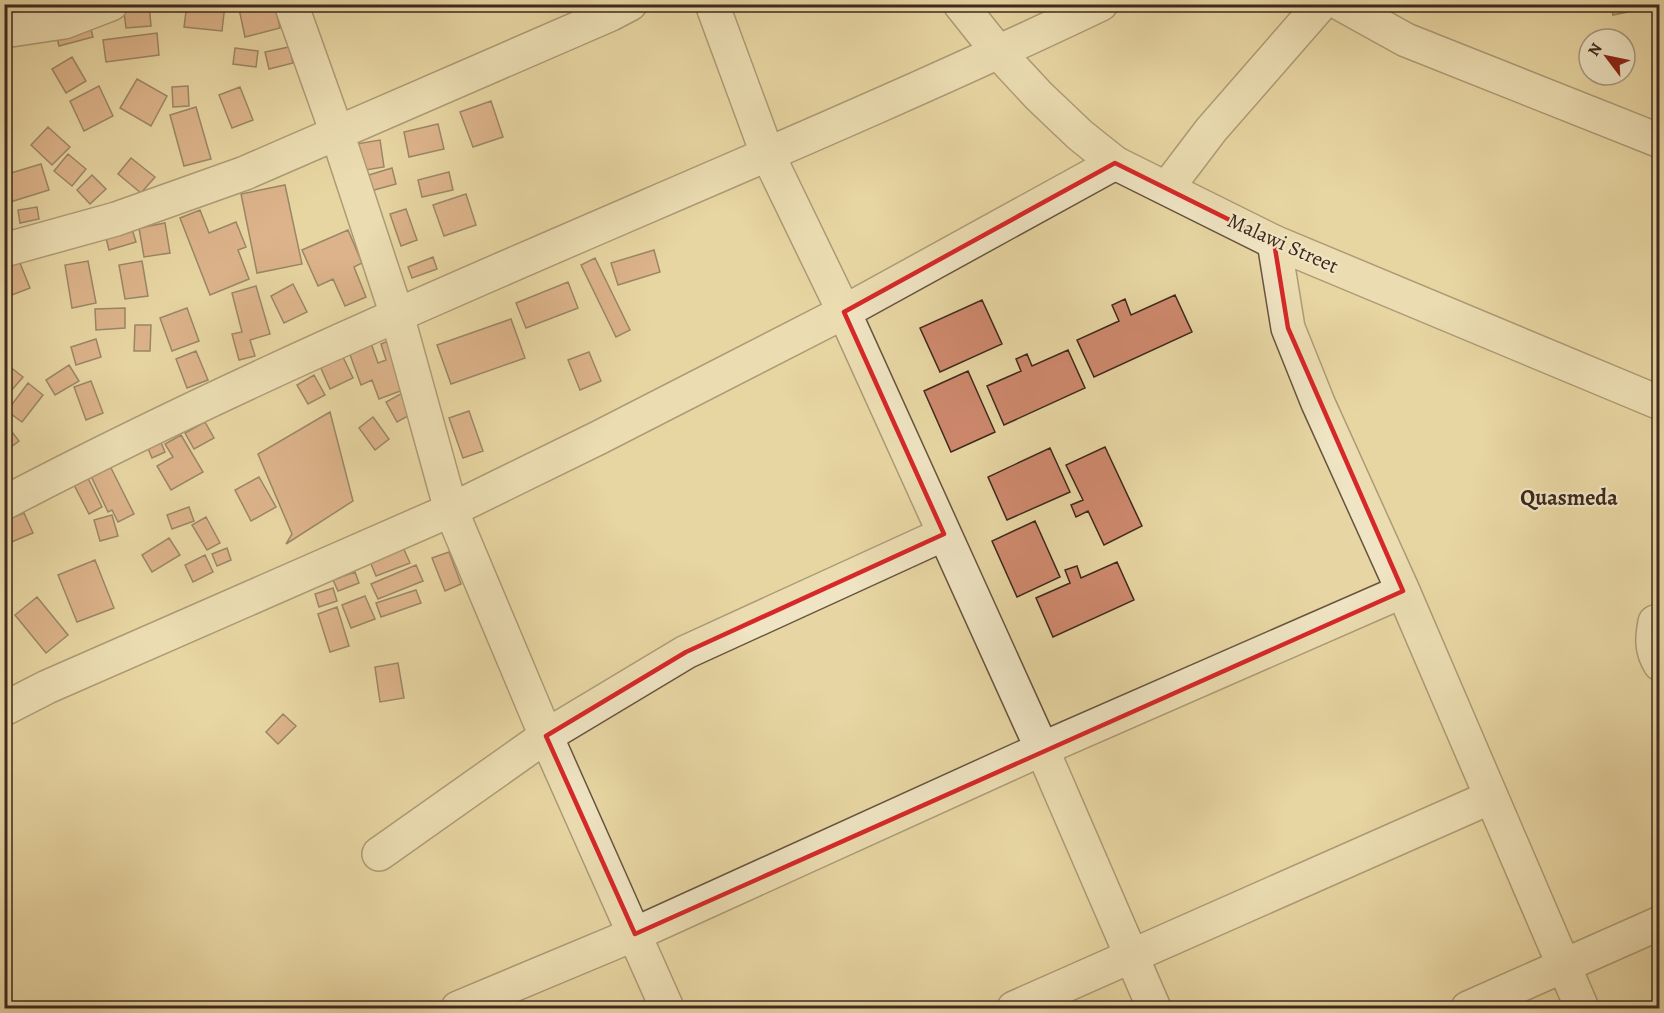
<svg xmlns="http://www.w3.org/2000/svg" width="1664" height="1013" font-family="Alegreya,serif">
	<rect width="100%" height="100%" fill="#e7d6a3"/>
	<filter id="stains"><feTurbulence type="fractalNoise" baseFrequency=".00333" numOctaves="4"/><feColorMatrix values="0 0 0 0 .2 0 0 0 0 .09 0 0 0 0 .02 0 0 0 .5 -.17"/></filter>
	<radialGradient id="worn" r=".72"><stop offset=".6" stop-color="#630" stop-opacity="0"/><stop offset="1" stop-color="#630" stop-opacity=".3"/></radialGradient>
	<path fill="#cf896e" stroke="#3e291e" stroke-width="1.5" d="M123 4H149L151 26 126 28Z
		M187 4H225L222 31 184 27Z
		M238 4H275L280 28 245 37Z
		M1611 4H1641L1642 9 1613 15Z
		M89 22 93 37 59 46 55 30Z
		M157 33 159 55 106 62 103 40Z
		M289 47 293 63 269 69 265 52Z
		M235 48 258 51 256 67 233 64Z
		M72 57 86 81 66 93 52 69Z
		M137 79 167 96 151 126 120 108Z
		M99 86 113 116 84 131 70 101Z
		M188 86 189 106 173 107 172 87Z
		M240 87 253 120 232 128 219 95Z
		M491 101 503 137 473 147 460 112Z
		M196 107 211 159 184 166 170 115Z
		M438 124 444 149 409 157 404 132Z
		M48 127 70 147 52 165 31 145Z
		M380 140 384 167 360 171 356 144Z
		M68 154 86 169 72 186 54 171Z
		M131 158 155 177 141 193 118 174Z
		M41 164 49 190 4 204V175Z
		M392 168 396 184 367 192 362 177Z
		M449 172 453 190 422 197 418 180Z
		M92 175 106 189 90 204 77 190Z
		M285 185 302 264 257 273 241 194Z
		M466 194 476 225 444 236 433 205Z
		M37 207 39 219 20 223 18 210Z
		M406 209 417 240 401 246 390 214Z
		M200 210 209 233 236 222 246 247 238 250 249 279 210 295 180 218Z
		M165 223 170 253 144 257 139 228Z
		M131 226 136 242 109 250 105 234Z
		M348 230 362 263 354 267 366 297 345 306 333 279 318 286 302 250Z
		M654 250 660 272 618 285 611 263Z
		M433 257 437 269 412 278 408 267Z
		M18 258 30 288 4 298V263Z
		M595 258 630 330 616 337 581 265Z
		M88 261 96 303 72 308 65 265Z
		M142 261 148 296 125 299 119 265Z
		M568 282 578 308 526 328 516 303Z
		M293 284 307 312 284 323 271 296Z
		M256 286 270 334 250 340 255 356 239 360 232 334 242 332 232 293Z
		M1175 295 1192 332 1094 377 1077 340 1119 321 1112 305 1125 299 1131 315Z
		M982 300 1002 344 940 372 920 328Z
		M125 308V328L96 330 95 309Z
		M187 308 199 341 172 351 160 318Z
		M511 319 525 358 451 384 437 345Z
		M135 325H151L150 351H134Z
		M96 339 101 357 76 365 71 347Z
		M393 339 411 387 379 399 372 380 361 385 349 352 371 343 378 363 386 360 381 344Z
		M1068 350 1085 388 1004 425 987 386 1021 371 1016 359 1027 354 1032 366Z
		M196 351 208 380 187 388 176 359Z
		M589 352 601 381 580 390 568 360Z
		M342 355 353 378 330 389 320 366Z
		M4 362 23 377 4 399Z
		M69 365 79 381 55 395 46 380Z
		M968 371 995 432 951 452 924 391Z
		M314 375 325 395 308 404 297 385Z
		M91 381 103 413 86 420 74 387Z
		M28 383 43 395 22 422 7 411Z
		M406 391 417 411 397 422 386 402Z
		M469 411 483 451 463 458 449 418Z
		M330 412 353 501 286 544 292 534 258 454Z
		M373 417 389 439 375 450 359 428Z
		M205 422 214 438 194 449 185 433Z
		M5 423 19 441 4 452V424Z
		M181 435 203 472 171 490 157 466 173 457 165 444Z
		M160 440 165 452 152 458 147 446Z
		M1105 447 1142 526 1104 545 1088 511 1076 517 1071 505 1083 500 1066 465Z
		M1050 448 1070 492 1007 520 988 477Z
		M110 466 134 514 118 522 112 510 108 512 91 476Z
		M86 474 102 507 89 514 72 481Z
		M259 477 276 507 251 521 235 490Z
		M189 507 194 521 172 529 167 515Z
		M24 513 33 533 9 543 4 533V521Z
		M112 515 118 536 100 541 94 520Z
		M206 517 220 543 207 550 192 525Z
		M1035 521 1060 577 1017 597 992 541Z
		M169 538 180 555 152 572 142 555Z
		M402 545 410 563 376 576 369 559Z
		M227 548 231 560 217 566 212 554Z
		M449 552 461 584 445 591 432 558Z
		M205 555 213 572 193 582 185 565Z
		M95 560 114 608 77 622 58 575Z
		M1117 562 1134 600 1053 637 1036 598 1070 583 1065 570 1077 566 1081 578Z
		M416 565 423 581 378 599 371 584Z
		M355 572 359 583 338 591 333 580Z
		M333 588 337 601 319 607 315 594Z
		M416 590 421 603 381 617 376 603Z
		M365 596 375 619 351 628 342 605Z
		M37 597 68 635 46 653 15 615Z
		M337 607 349 646 330 652 318 614Z
		M398 663 404 698 380 702 375 667Z
		M283 714 296 726 278 744 266 732Z"/>
	<g fill="none" stroke-linecap="round" stroke-linejoin="round">
		<defs>
			<path id="minor" d="M291 4 337 133 397 315 451 510 546 736 667 1008
				M712 4 767 153 844 312 1042 749 1154 1008
				M1341 4 1406 40 1660 141
				M4 31 64 22 111 4
				M1167 188 1211 130 1321 4
				M1274 242 1288 328 1318 403 1403 591 1582 1008
				M4 250 116 219 245 173 611 14 630 4
				M4 503C360 316 738 177 1101 4
				M1655 622C1652 638 1651 650 1660 664
				M4 709 47 687 451 510 598 438 844 312 1115 163
				M379 854 546 736 686 652 944 534
				M458 1008 635 934 1042 749 1403 591
				M1014 1008 1491 797
				M1468 1008 1660 923"/>
			<path id="tertiary" d="M960 4 999 53 1039 96 1080 135 1115 163 1274 242 1660 403"/>
		</defs>
		<use href="#minor" stroke="#68543f" stroke-width="36"/>
		<use href="#tertiary" stroke="#68543f" stroke-width="36"/>
		<use href="#minor" stroke="#efe4c3" stroke-width="33"/>
		<use href="#tertiary" stroke="#efe4c3" stroke-width="33"/>
	</g>
	<path d="M0 0H1664V1013H0ZM1115 163 1274 242 1288 328 1403 591 635 934 546 736 686 652 944 534 844 312Z" fill="#e7d6a3" fill-opacity=".55" fill-rule="evenodd"/>
	<path fill="none" stroke="#d62828" stroke-width="4.5" stroke-linejoin="round" d="M1115 163 1274 242 1288 328 1403 591 635 934 546 736 686 652 944 534 844 312Z"/>
	<g text-anchor="middle" dominant-baseline="central" stroke-width="4.5" stroke-linejoin="round" paint-order="stroke">
		<g font-size="21" fill="#3e291e" stroke="#efe4c3">
			<text transform="translate(1283 243) rotate(24)">Malawi Street</text>
		</g>
		<g font-size="22" font-weight="bold" fill="#3e291e" stroke="#efe4c3">
			<text x="1569" y="498">Quasmeda</text>
		</g>
	</g>
	<rect width="1664" height="1013" fill="none" stroke="#e7d6a3" stroke-width="24"/>
	<rect x="6" y="6" width="1652" height="1001" fill="none" stroke="#3e291e" stroke-width="3"/>
	<rect x="12" y="12" width="1640" height="989" fill="none" stroke="#3e291e" stroke-width="1.5"/>
	<g transform="translate(1607 57) rotate(302)"><circle r="28" fill="#efe4c3" stroke="#a89981" stroke-width="1.5"/>
	<path d="M0-4.5L10 22L0 15L-10 22Z" fill="#8f2418"/>
	<text y="-9" font-size="16" font-weight="bold" text-anchor="middle" fill="#3e291e">N</text>
	</g>
	<rect width="100%" height="100%" filter="url(#stains)"/>
	<rect width="100%" height="100%" fill="url(#worn)"/>
</svg>
